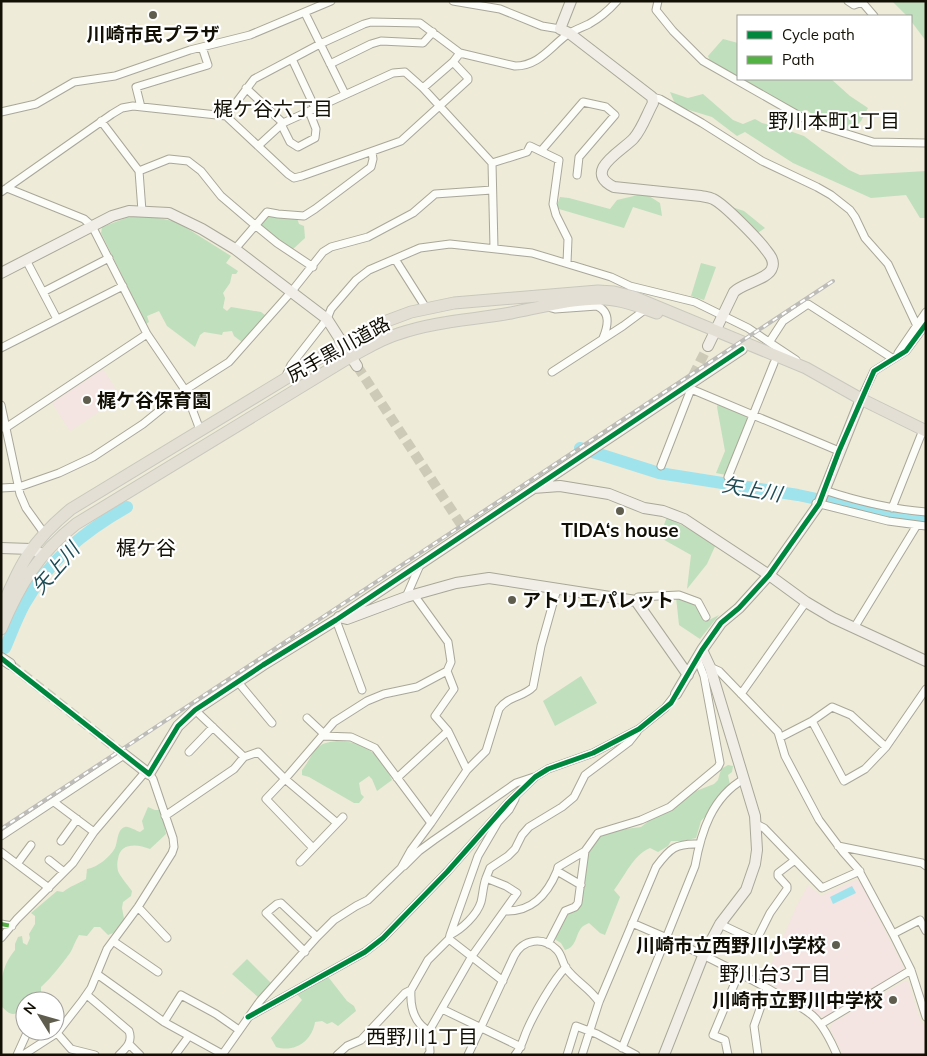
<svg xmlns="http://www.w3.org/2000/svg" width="927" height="1056" font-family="Mulish,'Noto Sans JP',sans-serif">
	<rect width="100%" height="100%" fill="#eeebd8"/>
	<path fill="#f4e4e2" d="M103 369 121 397 70 431 52 403Z
		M856 880 860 881 904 968 902 972 825 1017 819 1016 801 1001 764 981 797 905 808 885 821 896Z
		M905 981H908L920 1020 926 1027V1055H843L830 1029 832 1023Z"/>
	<path fill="#c0dfbc" d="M892 1H926V41L911 21V16H907Z
		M723 39 738 43V78L710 61 708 56Z
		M740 79H831L850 96 868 108 861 121 851 131 818 119 807 110 798 112Z
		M670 92 688 98 703 94 733 120 743 124 755 119 762 123 778 127 804 136 849 170 860 175 926 171V218H920L906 195 871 198 793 163 745 132 737 136 712 117 676 106Z
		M638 195 649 196 660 203 662 216 633 207 624 228 559 209 557 205 560 197 569 198 610 209 617 200Z
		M732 207 744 211 765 228 756 234 730 208Z
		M136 216 159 218 177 222 231 256 226 263 238 271 236 274H232L230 283 223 293 225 298 223 308 227 311 231 307 261 312 265 315 242 342 234 336 232 331 223 332 222 335 204 332 200 335 195 347 167 326 159 311 147 316 149 322 146 324 101 233 102 227 126 218Z
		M267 216 297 218 299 224 304 226 305 238 292 250 262 227 261 223Z
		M701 263 716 267 704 300 691 296Z
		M718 403 749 417 726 475 716 473 725 451 717 407Z
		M667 517 716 544 707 564 687 589 691 555 659 537Z
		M676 597 696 604 707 621 719 615 700 639 679 625Z
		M581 676 597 703 555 726 543 701Z
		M337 741C365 741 381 755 392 780L377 791 372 779 369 776 359 783 361 794 364 797 359 803H354L309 777 302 775V770C315 754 312 743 337 741Z
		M728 765 733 766 732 772 728 775 730 785 711 810 701 821 696 838 683 841H671L668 846 658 852 650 848C633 855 625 876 614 890L620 897 605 935 600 933 589 923C587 924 584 925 582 927 575 935 577 947 565 950L561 943 556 940 555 936 566 914 580 906 588 851 596 837 606 833 617 830 641 827 650 820 668 812 696 791 714 784 718 780 721 769Z
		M148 807 155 810H160L162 812 166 834 150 849C138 844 120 842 118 859 117 862 117 867 118 871 119 875 129 887 132 891L131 896 123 902 122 908 124 919 113 933 108 935 100 927H94L87 936 79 935C75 941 73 948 70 953 61 965 52 977 41 987V992L46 998V1001H25V1016L21 1011C11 1017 9 1013 1 1006 1 984 0 968 15 950V944L18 937 22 936 23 943 27 945 30 938 29 934 35 924V916L31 913 57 891 63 892C70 886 78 884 86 879L87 869C98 867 110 857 115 848 118 842 117 829 125 827 129 826 136 831 140 832L144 829 142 821Z
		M247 959 272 984 259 998 232 974Z
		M326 977 329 978 347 1001 354 1006 356 1011 338 1026 332 1022 327 1024 322 1021 315 1022C312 1041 295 1053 276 1047L271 1038 302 1000 296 993Z"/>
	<path fill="#9fe3ec" d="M852 886 856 893 833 904 830 897Z"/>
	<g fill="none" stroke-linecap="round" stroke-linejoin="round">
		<path stroke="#9fe3ec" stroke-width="12" d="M580 448 659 473 798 495 893 515 926 519
			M5 648C11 634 17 618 24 605 49 560 83 532 127 507"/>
		<path stroke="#cdcab8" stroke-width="10" stroke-dasharray="10 5" stroke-linecap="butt" d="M357 366 464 529
			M693 376 708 346
			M10 664 122 753"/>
		<defs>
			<path id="street" d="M453 1 500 9 542 26 560 29
				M658 1 656 10 673 31 703 61 812 123 873 142 926 143
				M848 1 854 5 862 2 874 16
				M305 13 345 94
				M292 59 315 108
				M330 64 371 44 381 41 423 43 433 32
				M246 88 283 123
				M423 88 453 62 460 53
				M652 97 660 99 702 123 762 161 817 187 831 195 850 210 855 217 865 238 888 264 917 326
				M141 107 136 87 208 65 202 47
				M1 112 36 104 74 82 115 76 190 50 250 35 331 1
				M226 116 254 79 320 44 364 24 371 22 420 23 460 53 515 66C539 66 550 47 568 34 574 30 583 27 589 24 600 18 609 10 617 1
				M101 121 139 171 142 211
				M281 124 290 142 298 147 315 138 316 129 309 111
				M258 146 283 123 393 73 405 72 423 88 492 163 494 248
				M541 151 583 102 606 107 615 115 579 157 577 175
				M492 163 527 152 530 146 559 160 553 204 556 215 568 239 567 263
				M139 171 169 159 188 161 201 171 221 196 255 225 277 243 313 267
				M7 188 84 219 92 226 147 334 185 390 200 430
				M1 192 112 114 122 108 133 106 226 116 288 174 294 178 302 176 401 141 468 80V78L453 62
				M235 249 267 212 278 214 304 216 315 209 371 167 373 159 372 152
				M395 259 426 308
				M26 260 57 319
				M43 292 109 258
				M548 307 555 309 597 306C611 312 608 326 603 338
				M770 341 783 321 808 304 892 358
				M1 348 123 286
				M898 353 926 312
				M552 372 623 326 646 309
				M285 378 291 365 327 319 331 309 356 280 369 270 420 248 450 244 532 253 611 277 630 286 695 302 748 328 796 360
				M689 386 691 389 839 451
				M861 399 874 371 906 351 926 324
				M1 405 20 494 26 508 44 533
				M1 428 7 427 147 334
				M661 466 691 389
				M728 477 774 363
				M1 488 19 487 59 473 93 457 143 424 185 390 229 362 292 291 323 252 331 247 368 237 413 213 435 194 492 190
				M824 490C857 501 891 509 926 512
				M816 503 888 521 926 526
				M892 508 923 430
				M406 597 420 565
				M638 597 679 595 698 602 706 617
				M336 620 362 690
				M854 628 917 525
				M710 667 719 671 778 732 785 756 819 820 843 852 858 869 893 934 911 970 926 1017
				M447 671 454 689 435 716 448 731
				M238 682 272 723
				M741 694 806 602
				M195 710 244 757
				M307 718 324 734
				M812 721 844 781 865 769 886 747 926 689
				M322 736 351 737 375 748 431 823
				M781 737 812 721 832 707 851 715 886 747
				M189 752 213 727
				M397 778 448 731 467 770
				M54 802 94 832
				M165 816 234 769 244 757 258 752 285 779 334 722 367 701 384 694 417 687 447 671 451 662 448 642 414 595
				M756 824 764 828 822 888 860 871
				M1 836 124 755
				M61 841 77 819
				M838 846 922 863 926 866
				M313 848 266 799 285 779 337 823
				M1 852 49 888
				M49 860 64 872
				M300 862 343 817
				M17 864 31 845
				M404 866 419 851 434 840 516 783 534 777
				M557 871 558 867 585 851
				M486 878 490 868 508 856 515 849 522 835 529 827 562 807 574 797 585 775 629 742 637 732
				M138 907 167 938
				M505 911C532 912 547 895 557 871L581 885
				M632 923C678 942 723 964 767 988 782 997 799 1004 813 1016 824 1026 831 1041 837 1055
				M1 924 12 926
				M720 924 756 941 770 913 787 889V886L778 876V873L795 860
				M893 934 920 920 926 931
				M450 935 478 856 498 822 509 810 515 799
				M1 938 17 919 73 863 94 832 146 771
				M449 939 503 981
				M113 941 158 972
				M548 944 565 911 575 907 578 903 585 851 598 833 641 820 670 807 718 767 720 763 704 676 697 658
				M305 952 266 913 277 904 281 903 317 937
				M97 974 164 1022 224 1055
				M87 995 129 1031C133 1042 126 1048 119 1055
				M442 1009 521 1047
				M250 1016 365 952 383 938 447 872 508 803 535 777 548 769 593 753 639 729 665 708 676 694
				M164 1022 181 995 216 1014 239 1030
				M821 1024 911 970
				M57 1033 71 1049 95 1055
				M129 1044 140 1055
				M622 1048 695 866C701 832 712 797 744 779
				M17 1055 26 1035 30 1031
				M23 1055 57 1033 82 1001 91 988 107 949 138 907 172 853 174 847 173 838 153 779 149 774
				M175 1055 189 1036
				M222 1055 260 1001 317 937 334 920 356 906 368 900 401 868 411 850 431 823 467 770 486 751 499 709C508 696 524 697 533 687L541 646 557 589
				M337 1055 347 1046 361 1040 405 993 411 990 428 960 449 939 450 935C462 929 477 915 481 902 483 894 483 886 486 878L506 886 517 893 472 956 429 1031C414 1023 410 1007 411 990
				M428 1055 430 1052 429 1031
				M468 1055 514 956C523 939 543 936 557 950 562 955 562 962 566 968 575 981 590 988 599 1002
				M515 1055C522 1047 523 1039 527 1030 534 1014 553 980 566 967
				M567 1055 576 1026 597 1034 636 1055
				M582 1055 599 1002 656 867C670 848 676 843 699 844
				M728 1055 725 1040 713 1035 739 973
				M758 1055 754 1026 767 989"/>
			<path id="secondary" d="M571 1 560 29 569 33 652 97 653 103C647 114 642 129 634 138 624 150 581 171 614 187L701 196C705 197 709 197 713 199 724 204 758 239 766 250 770 255 775 261 772 268 769 279 743 283 734 292L708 346
				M1 273 112 216 129 211 169 213 202 229 235 249 327 319 357 366
				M533 488 560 486 609 494 644 508 663 511 684 519 769 575 806 602 833 618 926 661
				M1 548 31 549 43 554
				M339 617 347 619 406 597 456 583 489 578 636 601 688 675
				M1 658 10 664
				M676 694 702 650 721 623 739 608 769 575 819 504 861 399
				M122 753 149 774 178 726 195 710 263 665 336 620 742 349
				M664 1055 703 956 720 924 746 890 755 864 757 850 755 816 710 667 702 650"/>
			<path id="primary" d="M1 610C20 564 31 542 71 509L308 365 376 325 411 312 454 303 598 291 614 292 634 297 806 368 861 399 926 431
				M1 629C20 584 38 554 76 524L350 357C366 349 381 339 398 334 435 321 473 320 511 313 542 307 574 298 605 299 623 300 640 307 657 313"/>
		</defs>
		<use href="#street" stroke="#a9a798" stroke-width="9"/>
		<use href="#secondary" stroke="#a9a798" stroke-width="12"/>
		<use href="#primary" stroke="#c9c8be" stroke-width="13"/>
		<use href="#street" stroke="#fcfcf9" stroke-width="7"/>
		<use href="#secondary" stroke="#f0eee7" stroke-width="10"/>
		<use href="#primary" stroke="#e4dfd4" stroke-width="11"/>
		<defs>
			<path id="rail" d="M1 829 833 281"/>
		</defs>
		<use href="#rail" stroke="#bdbcb8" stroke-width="4"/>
		<use href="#rail" stroke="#fff" stroke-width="2" stroke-dasharray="5.5" stroke-linecap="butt"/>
		<path stroke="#54b144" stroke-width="4" stroke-dasharray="8 4" stroke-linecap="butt" d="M1 924 12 926"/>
		<defs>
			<path id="cycleway" d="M1 658 149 774 178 726 195 710 263 665 336 620 742 349
				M248 1017 365 952 383 938 447 872 508 803 535 777 548 769 593 753 639 729 671 703 702 650 721 623 739 608 769 575 819 504 839 451 874 371 906 351 926 324"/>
		</defs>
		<use href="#cycleway" stroke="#fff" stroke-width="8"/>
		<use href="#cycleway" stroke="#00873e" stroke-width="5"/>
	</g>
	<g fill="#5f5d4e" stroke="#fff" stroke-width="2">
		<circle cx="153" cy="15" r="5"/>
		<circle cx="87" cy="400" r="5"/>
		<circle cx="620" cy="511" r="5"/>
		<circle cx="512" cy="600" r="5"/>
		<circle cx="836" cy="945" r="5"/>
		<circle cx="893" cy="1000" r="5"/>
	</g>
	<g text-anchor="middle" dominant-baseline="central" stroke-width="4.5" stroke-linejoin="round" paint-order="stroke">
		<g font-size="19" font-weight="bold" fill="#121004" stroke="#fff">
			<text x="153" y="34">川崎市民プラザ</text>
			<text x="97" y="400" text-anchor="start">梶ケ谷保育園</text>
			<text x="620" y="530">TIDA‘s house</text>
			<text x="522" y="600" text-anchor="start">アトリエパレット</text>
			<text x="826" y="945" text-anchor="end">川崎市立西野川小学校</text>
			<text x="883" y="1000" text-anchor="end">川崎市立野川中学校</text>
		</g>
		<g font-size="19" fill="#121004" stroke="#fff">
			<text transform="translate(338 349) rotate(-29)">尻手黒川道路</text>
		</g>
		<g font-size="20" fill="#121004" stroke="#fff">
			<text x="273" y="108">梶ケ谷六丁目</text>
			<text x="834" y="120">野川本町1丁目</text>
			<text x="146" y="547">梶ケ谷</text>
			<text x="775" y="973">野川台3丁目</text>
			<text x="422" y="1036">西野川1丁目</text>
		</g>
		<g font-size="20" font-style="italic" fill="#1f4c55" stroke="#fff">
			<text transform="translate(752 489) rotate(10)">矢上川</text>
			<text transform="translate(55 568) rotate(-49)">矢上川</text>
		</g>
	</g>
	<rect width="927" height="1056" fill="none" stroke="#121004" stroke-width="5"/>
	<rect x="737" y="15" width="175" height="65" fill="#ffffff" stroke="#a09f9b"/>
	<rect x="747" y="31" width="25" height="8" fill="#00873e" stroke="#a09f9b"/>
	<text x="782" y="40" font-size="15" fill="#121004">Cycle path</text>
	<rect x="747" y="56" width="25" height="8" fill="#54b144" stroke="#a09f9b"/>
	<text x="782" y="65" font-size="15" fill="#121004">Path</text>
	<g transform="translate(40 1016) rotate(307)"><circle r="24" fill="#ffffff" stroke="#a09f9b"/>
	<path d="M0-4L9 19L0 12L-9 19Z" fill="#5f5d4e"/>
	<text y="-8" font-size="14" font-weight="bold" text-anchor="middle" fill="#121004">N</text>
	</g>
</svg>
